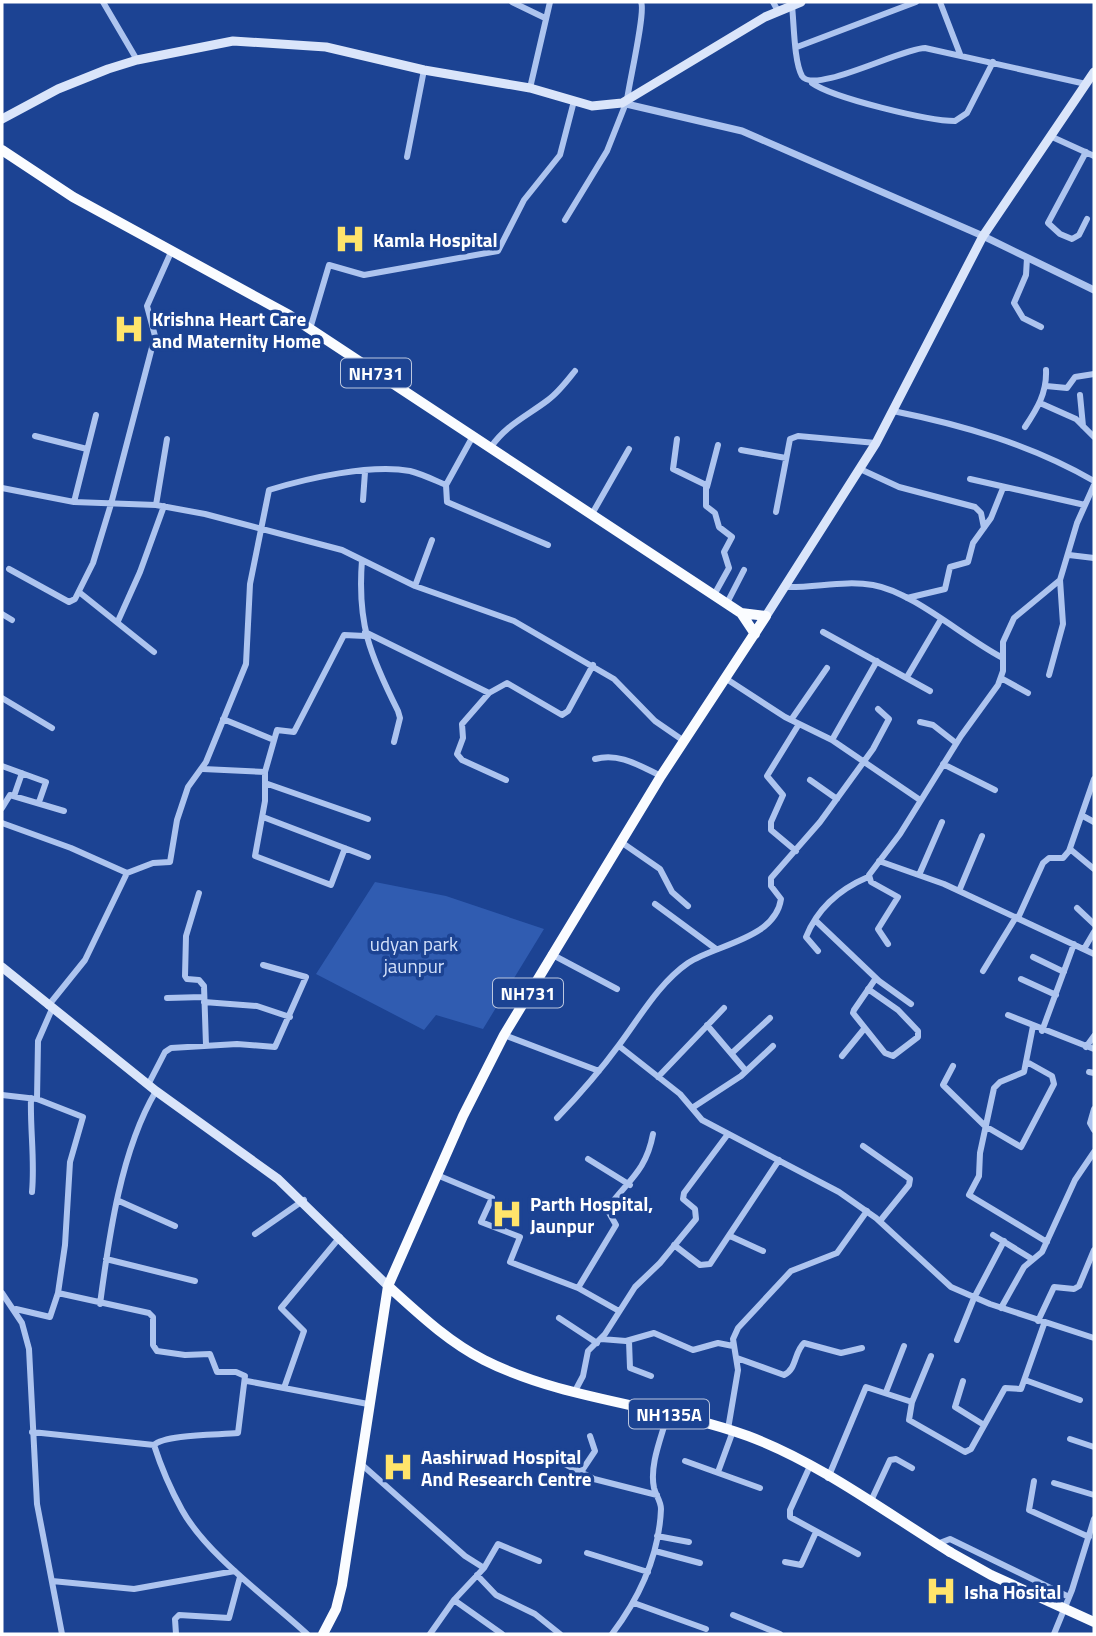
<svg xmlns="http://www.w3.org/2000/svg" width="1096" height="1636" font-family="'Titillium Web',sans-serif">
	<rect width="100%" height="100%" fill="#1c4393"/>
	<path fill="#305cb1" d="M375 882 446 896 544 929 483 1029 436 1015 424 1030 316 974Z"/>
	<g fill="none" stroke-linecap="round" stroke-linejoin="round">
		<path stroke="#adc4ef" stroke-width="6" d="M103 2 137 60
			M512 2 545 18
			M773 2 778 11
			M940 2 960 54
			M792 6C794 23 794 62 802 76 814 95 902 48 925 48L1086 84
			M797 47 916 2
			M812 83C833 98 928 121 955 121L967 113 993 62
			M530 88 550 2
			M627 100C629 83 646 11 641 2
			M1050 136 1094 156
			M1086 152 1048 223 1060 234 1072 239 1079 235 1087 219
			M407 157 424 70
			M565 220 607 151 626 103
			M1027 258 1026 275 1014 303 1023 318 1041 327
			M310 329 329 265 364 275 498 251 524 200 560 155 574 101
			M1046 386 1067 388 1075 377 1094 374
			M1080 395 1083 426
			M1040 403 1076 419 1094 437
			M893 411C963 425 1032 445 1094 481
			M1025 427C1037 409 1047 393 1046 370
			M35 436 87 449
			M473 436 446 485 447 502 548 545
			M677 439 673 469 706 485V506L715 513 719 527 732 537 724 552 729 568 714 595
			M491 447C506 425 527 416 548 400 558 393 567 381 575 371
			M741 450 786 458
			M860 469 899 487 975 507 981 513 984 528
			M970 479 1085 505
			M707 487 718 445
			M2 488 74 502 156 505 205 514 342 550 415 586 514 621 614 679 655 721 684 741
			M363 500 365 472
			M74 502 96 415
			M156 505 167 439
			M776 512 790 439 798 436 876 443
			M592 514 629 449
			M1069 555 1094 558
			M362 560C357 624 370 655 398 711L400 718 394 742
			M9 569 69 602 75 599 93 563 111 504 155 336 147 306 172 250
			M415 586 432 540
			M785 587C815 588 844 580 873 585 913 592 963 637 1001 657
			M79 592 154 652
			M907 598 945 589 950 567 968 562 973 543 991 518 1003 488
			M727 603 744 570
			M2 614 12 620
			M118 621 140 572 164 506
			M365 632 489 693 507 683 562 715 568 711 593 665
			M823 632 930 691
			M1049 675 1063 624 1060 580
			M907 677 940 621
			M725 678 785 717 832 740 920 800
			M1001 678 1028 693
			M489 693 462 724 463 738 457 754 462 760 506 780
			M2 698 52 728
			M223 719 274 740
			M791 720 827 668
			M920 722 933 725 956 743
			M832 740 877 661
			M595 759C619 752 640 766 661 776
			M943 764 995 790
			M2 766 46 782 39 802
			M203 769 265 772
			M810 780 837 799
			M265 783 368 819
			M14 796 22 773
			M2 808 10 795 64 811
			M1083 816 1094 822
			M263 817 368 857
			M2 823 71 848 127 873
			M621 842 660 869 672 892 688 906
			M345 848 331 885 255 856 265 801V772L277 730 294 732 344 635 365 636
			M1070 849 1094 869
			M796 851 771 830V822L783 795 767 776 799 724
			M879 861 944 884 1094 954
			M919 875 942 822
			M959 891 982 836
			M199 893 186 936 185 976 187 979 199 980 204 986 206 1045
			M655 904 716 949
			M1077 908 1094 924
			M1018 918 1043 863 1049 858H1063L1069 851 1094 779
			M815 920 879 981 911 1004
			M888 944 878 929 898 897 871 882 869 875 900 834 961 736 998 685 1003 671V642L1014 618 1060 580 1077 523 1094 485
			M1084 949 1094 932
			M818 951 806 937C818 907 840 889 868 877
			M551 954 617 989
			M1033 957 1064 972
			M983 971 1016 917
			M1021 979 1056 995
			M868 989 898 1010 918 1031V1037L893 1056 885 1053 853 1013 854 1010 876 978
			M167 998 203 997
			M204 1002 257 1006 290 1017
			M48 1006 85 960 127 873 153 863 170 862 177 820 188 787 206 762 246 664 250 584 269 490C308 478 370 464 410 471 422 474 434 480 446 485
			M1008 1015 1094 1049
			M707 1025 746 1071
			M1033 1026 1024 1072 1000 1082 994 1088 980 1153 979 1176 969 1195 1047 1242
			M1042 1031 1074 944
			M504 1035 599 1071
			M619 1046 680 1094 702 1120 839 1192 876 1218 951 1287 990 1304 1094 1338
			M1086 1047 1094 1036
			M732 1053 770 1018
			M842 1056 864 1029
			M953 1066 943 1085 985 1126 1021 1147 1054 1084 1052 1076 1027 1062
			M1089 1072 1094 1073
			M658 1077 724 1008
			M148 1085 165 1052 171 1048 237 1044 275 1047 306 977 263 965
			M2 1095 37 1099 83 1117 70 1162 65 1245 58 1293
			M31 1098C30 1130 35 1160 32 1192
			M37 1099 38 1041 52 1009
			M692 1108 741 1076 773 1046
			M1094 1109 1090 1123 1094 1130
			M557 1118C579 1095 600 1071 619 1045 640 1017 659 983 688 963 717 944 775 939 781 899L771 886V878L820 822 873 749 889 719 878 709
			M863 1146 910 1179 909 1185 880 1221
			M588 1159 630 1185
			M437 1175 492 1198 481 1222 520 1237 510 1262 578 1288 619 1311
			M119 1201 175 1226
			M255 1234 304 1200
			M993 1235 1032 1259
			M730 1236 763 1251
			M674 1245 700 1265 710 1264 779 1160
			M106 1259 195 1281
			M578 1288 616 1225 607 1209C627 1181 646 1172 653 1134
			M2 1293 22 1323 29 1349 37 1504 62 1634
			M100 1304C109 1236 121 1150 156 1091
			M1001 1308 1024 1267 1042 1252 1075 1180 1094 1152
			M16 1309 50 1317 58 1293 149 1313 153 1317V1345L157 1351 185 1355 210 1354 217 1372H236L245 1376 238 1433C220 1435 165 1434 154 1445 161 1467 171 1490 182 1510 207 1555 269 1599 307 1634
			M559 1318 597 1343
			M1038 1321 1054 1287 1074 1289 1079 1286 1094 1250
			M601 1339 626 1341 654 1333 693 1350 718 1343 733 1346
			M957 1340 974 1298 1004 1241
			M629 1341 630 1368 651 1376
			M931 1356 912 1402 909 1420 965 1452 971 1449 1005 1388 1021 1389 1044 1324
			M737 1358 784 1375C797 1369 794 1352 804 1343L841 1353 862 1348
			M1025 1380 1080 1400
			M247 1381 368 1404
			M963 1381 955 1407 984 1425
			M284 1388 304 1331 281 1308 340 1237
			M575 1391 583 1376 588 1351 605 1334 635 1287 660 1263 696 1219 695 1209 683 1199 684 1193 728 1134
			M886 1392 904 1346
			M728 1429 738 1370 733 1339 738 1328 791 1271 837 1253 867 1211
			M32 1432 154 1445
			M1070 1439 1094 1447
			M553 1458 594 1479 657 1495
			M685 1461 760 1488
			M360 1463 465 1556 484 1568
			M810 1466 790 1510V1517L858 1554
			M581 1472 595 1451 590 1436
			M718 1472 733 1431
			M828 1478 866 1387 912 1402
			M1034 1481 1029 1510 1089 1537
			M1054 1483 1094 1495
			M870 1503 890 1460 896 1459 912 1468
			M657 1536 689 1542
			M937 1544 950 1539 1069 1597
			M655 1551 700 1563
			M587 1553 648 1572
			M785 1562 801 1565 816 1532
			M477 1575 496 1595 535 1614 560 1634
			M52 1581 134 1589 235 1571
			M454 1600 502 1634
			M634 1603 706 1629
			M733 1615 780 1634
			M176 1634 175 1619 179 1615 229 1618 240 1577
			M430 1634 454 1600 484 1568 498 1544 539 1561
			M612 1634C640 1597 659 1557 661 1509 661 1501 656 1496 654 1488 649 1465 662 1436 668 1413
			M1054 1634 1072 1590 1094 1519"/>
		<path stroke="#adc4ef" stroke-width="7" d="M622 103 742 131 983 236 1094 290"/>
		<path stroke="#dae5fa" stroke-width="9" d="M2 119 58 89 108 69 137 60 233 41 326 47 424 70 530 88 592 106 622 103 765 17 801 2
			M766 616 876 443 983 236 1094 72
			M2 967 156 1091 278 1179 388 1286"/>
		<path stroke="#fafcff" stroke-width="10" d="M2 150 73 197 289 315 741 613 755 634
			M388 1286C418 1313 447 1341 484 1360 565 1401 663 1405 748 1436 820 1463 885 1512 950 1552
			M323 1634 336 1609 342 1585 388 1286 463 1116 504 1035 661 776 766 616 741 613"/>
		<path stroke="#fafcff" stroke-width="10" d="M950 1552 991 1575 1094 1622"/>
	</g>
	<defs>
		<symbol id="hospital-bare" viewBox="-9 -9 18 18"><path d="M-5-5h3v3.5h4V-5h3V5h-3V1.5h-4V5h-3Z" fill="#ffe46b" stroke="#1c4393" stroke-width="2.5" paint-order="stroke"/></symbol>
	</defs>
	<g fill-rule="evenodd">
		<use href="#hospital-bare" x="328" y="217" width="44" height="44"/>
		<use href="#hospital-bare" x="107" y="307" width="44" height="44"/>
		<use href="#hospital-bare" x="485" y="1192" width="44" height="44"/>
		<use href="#hospital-bare" x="376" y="1445" width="44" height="44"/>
		<use href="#hospital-bare" x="919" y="1569" width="44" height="44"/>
	</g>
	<g text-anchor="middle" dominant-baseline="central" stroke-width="7" stroke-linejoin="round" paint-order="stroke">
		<g fill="#1c4393" stroke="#bbc7df" stroke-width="2">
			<rect x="341" y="358.5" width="70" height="29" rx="5"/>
			<rect x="493" y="978.5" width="70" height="29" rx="5"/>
			<rect x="629" y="1399.5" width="80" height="29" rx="5"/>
		</g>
		<g font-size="18" font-weight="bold" fill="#fff">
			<text x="376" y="373">NH731</text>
			<text x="528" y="993">NH731</text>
			<text x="669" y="1414">NH135A</text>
		</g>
		<g font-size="19" font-weight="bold" fill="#fff" stroke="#1c4393" text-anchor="start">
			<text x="373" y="239">Kamla Hospital</text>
			<text x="152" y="318">Krishna Heart Care<tspan x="152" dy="22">and Maternity Home</tspan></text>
			<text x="530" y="1203">Parth Hospital,<tspan x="530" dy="22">Jaunpur</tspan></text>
			<text x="421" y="1456">Aashirwad Hospital<tspan x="421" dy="22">And Research Centre</tspan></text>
			<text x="964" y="1591">Isha Hosital</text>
		</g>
		<g font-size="19" fill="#d4e1fa" stroke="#1c4393">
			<text x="414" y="943">udyan park<tspan x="414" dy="22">jaunpur</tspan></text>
		</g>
	</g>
	<rect width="1096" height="1636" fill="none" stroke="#ffffff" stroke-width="7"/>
</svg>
